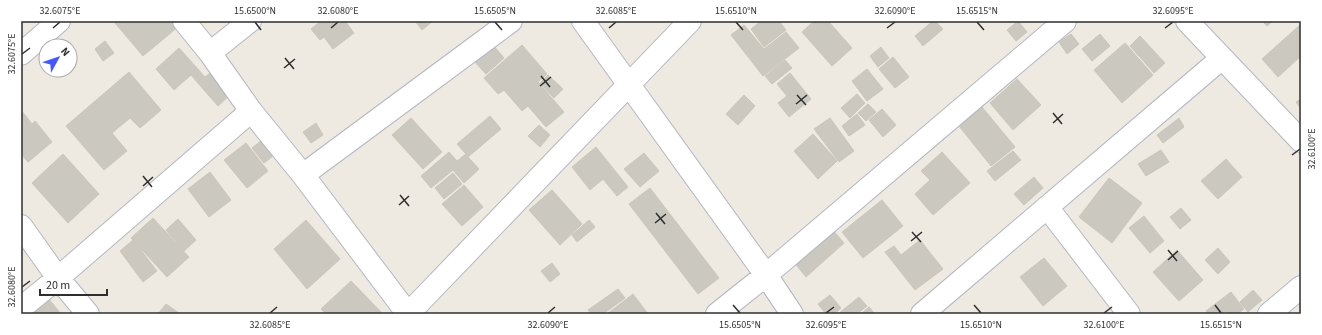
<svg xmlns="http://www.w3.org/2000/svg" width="1322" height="335" font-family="'Source Sans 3',sans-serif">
	<rect width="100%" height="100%" fill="#efeae1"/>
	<path fill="#cbc8bf" stroke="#cbc6ba" d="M118 21H175L179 26 143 56 115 23Z
		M321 21H345L354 33 333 49 324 37 320 40 311 29Z
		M415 21H433L422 30Z
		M761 21H779L786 30 764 47 751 29Z
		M814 21H828L852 48 832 66 802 32Z
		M933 21H935L943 29 923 46 915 36Z
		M1018 21 1027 32 1016 41 1007 30Z
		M1262 21H1273L1267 26Z
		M1301 24V56L1278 77 1262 59Z
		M744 25 764 49 786 32 799 48 763 76 731 35Z
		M1071 34 1079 44 1067 54 1059 42Z
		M1100 34 1110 46 1092 61 1082 49Z
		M1140 36 1165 63 1154 73 1130 46Z
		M105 41 114 53 103 61 95 49Z
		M1125 43 1153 75 1122 103 1094 70Z
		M492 44 504 58 486 74 473 60Z
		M522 45 547 74 538 82 564 112 546 127 528 106 522 111 504 90 498 94 484 78Z
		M881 47 889 58 878 67 870 56Z
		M179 48 205 77 213 71 232 93 218 106 191 75 174 90 156 69Z
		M893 57 909 77 895 88 879 69Z
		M785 60 792 68 772 84 765 76Z
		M867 69 883 89 867 101 852 81Z
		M129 72 161 110 140 128 130 118 112 133 127 151 104 170 66 126Z
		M790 73 811 99 789 117 778 103 787 96 777 84Z
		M548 75 563 89 554 98 540 83Z
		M1017 79 1041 105 1013 130 990 103Z
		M857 94 865 103 850 118 841 108Z
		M744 95 755 106 738 125 726 114Z
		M1301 99V109L1296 102Z
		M868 104 876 112 866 121 858 113Z
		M982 107 1015 147 991 166 959 126Z
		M882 109 896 125 883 137 869 120Z
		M21 110 32 124 35 121 52 142 28 162 21 154Z
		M857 114 865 125 849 136 842 126Z
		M490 116 501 129 468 157 479 169 464 183 453 170 431 188 421 176 449 152 457 161 466 154 457 144Z
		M411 118 442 152 423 169 392 135Z
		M830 118 854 151 839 162 814 129Z
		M1179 118 1184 127 1163 143 1157 135Z
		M316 123 323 135 311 143 303 132Z
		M539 125 550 135 540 147 528 136Z
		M813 134 837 161 818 179 794 151Z
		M266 137 278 152 264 163 252 148Z
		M246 143 268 171 247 188 224 160Z
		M596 147 628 187 617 196 603 179 590 190 572 167Z
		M1161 150 1169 162 1146 176 1138 164Z
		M1013 151 1021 160 995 181 987 171Z
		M942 152 970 183 933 215 915 194 930 180 921 171Z
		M644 153 659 171 640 187 624 169Z
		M63 154 99 194 68 223 32 183Z
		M1226 159 1242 177 1218 199 1201 181Z
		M210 172 231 200 209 217 188 189Z
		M453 173 462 184 444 199 435 188Z
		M1034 177 1043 188 1024 205 1014 194Z
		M1109 178 1142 203 1112 243 1079 217Z
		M464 185 483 207 462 226 442 204Z
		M650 188 719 278 698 294 629 204Z
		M552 190 582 224 560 245 529 210Z
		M882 200 903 226 863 258 842 232Z
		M1181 208 1191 220 1180 229 1170 217Z
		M1144 216 1164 241 1150 253 1129 228Z
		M153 218 189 257 167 277 131 238Z
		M178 219 196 240 184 251 166 230Z
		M306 220 340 259 307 289 274 249Z
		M589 220 595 227 577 242 572 235Z
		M831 228 844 243 806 277 793 261Z
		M133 240 157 271 143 282 120 251Z
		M920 240 943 269 915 290 885 252 894 246 901 255Z
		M1218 248 1230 262 1218 274 1205 260Z
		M1177 250 1203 280 1179 301 1153 272Z
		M1044 258 1067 286 1043 306 1020 277Z
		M552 263 560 274 550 282 541 271Z
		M351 281 381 312 379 314H326L321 309Z
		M618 289 625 298 603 314H591L588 310Z
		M1253 290 1262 300 1248 312 1240 302Z
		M1231 292 1244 309 1237 314H1228L1226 311 1222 314H1209L1206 311Z
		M633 294 648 314H607Z
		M830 295 841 308 834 314H826L818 304Z
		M859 297 867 306 857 314H838Z
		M48 298 61 314H27Z
		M166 304 179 313 178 314H158Z
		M869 307 875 314H861Z"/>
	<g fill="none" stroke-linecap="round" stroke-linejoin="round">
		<defs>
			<path id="minor" d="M184 21 210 53 251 111 303 175 408 314
				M583 21 766 275 792 314
				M1187 21 1301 141
				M210 53 250 21
				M21 54 59 21
				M303 175 511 21
				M1047 207 1129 314
				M21 226 58 278 88 314
				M21 308 58 278 251 111
				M408 314 690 21
				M717 314 766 275 1065 21
				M922 314 1222 58
				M1269 314 1301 287"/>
		</defs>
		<use href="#minor" stroke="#b4b6c1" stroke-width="24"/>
		<use href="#minor" stroke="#fff" stroke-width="22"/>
	</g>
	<path fill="none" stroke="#2e2e2e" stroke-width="1.5" d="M255 22 261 30M495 22 502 30M736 22 743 30M977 22 984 30M53 28 60 22M331 28 338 22M609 28 616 22M887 28 895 22M1165 28 1173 22M22 54 30 48M285 58 294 69M284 68 295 59M541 76 550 87M540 86 551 77M797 95 806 105M796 104 807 95M1053 113 1062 124M1053 123 1063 114M1292 155 1300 149M143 176 152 187M143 186 153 177M400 195 409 206M399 205 409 196M656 213 665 224M655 223 666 214M912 232 921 242M911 241 922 232M1168 250 1177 261M1168 260 1178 251M22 287 30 281M733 305 740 313M974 305 981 313M1215 305 1221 313M270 313 277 307M548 313 555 307M826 313 834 307M1104 313 1112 307"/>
	<rect width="1322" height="335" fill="none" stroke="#ffffff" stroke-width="44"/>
	<g transform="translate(58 58) rotate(50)"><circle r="19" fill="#ffffff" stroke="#ababab"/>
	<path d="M0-3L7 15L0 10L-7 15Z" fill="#4459f8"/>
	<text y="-6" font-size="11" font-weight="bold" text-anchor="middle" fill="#2e2e2e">N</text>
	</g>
	<path d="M40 289v6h67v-6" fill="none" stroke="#2e2e2e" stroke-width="2"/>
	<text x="46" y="289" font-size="12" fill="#2e2e2e" stroke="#ffffff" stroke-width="3" paint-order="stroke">20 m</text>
	<rect x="22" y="22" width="1278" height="291" fill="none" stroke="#2e2e2e" stroke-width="1.5"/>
	<g font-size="10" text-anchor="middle" fill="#2e2e2e">
		<text x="60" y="14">32.6075°E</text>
		<text x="255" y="14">15.6500°N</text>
		<text x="338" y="14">32.6080°E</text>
		<text x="495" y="14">15.6505°N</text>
		<text x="616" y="14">32.6085°E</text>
		<text x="736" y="14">15.6510°N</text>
		<text x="895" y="14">32.6090°E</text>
		<text x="977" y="14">15.6515°N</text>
		<text x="1173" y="14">32.6095°E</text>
		<text transform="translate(11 54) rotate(-90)" y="4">32.6075°E</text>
		<text transform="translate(1311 149) rotate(-90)" y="4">32.6100°E</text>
		<text transform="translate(11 287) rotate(-90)" y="4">32.6080°E</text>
		<text x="270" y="328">32.6085°E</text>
		<text x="548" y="328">32.6090°E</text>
		<text x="740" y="328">15.6505°N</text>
		<text x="826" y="328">32.6095°E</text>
		<text x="981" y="328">15.6510°N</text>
		<text x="1104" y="328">32.6100°E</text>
		<text x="1221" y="328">15.6515°N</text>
	</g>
</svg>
